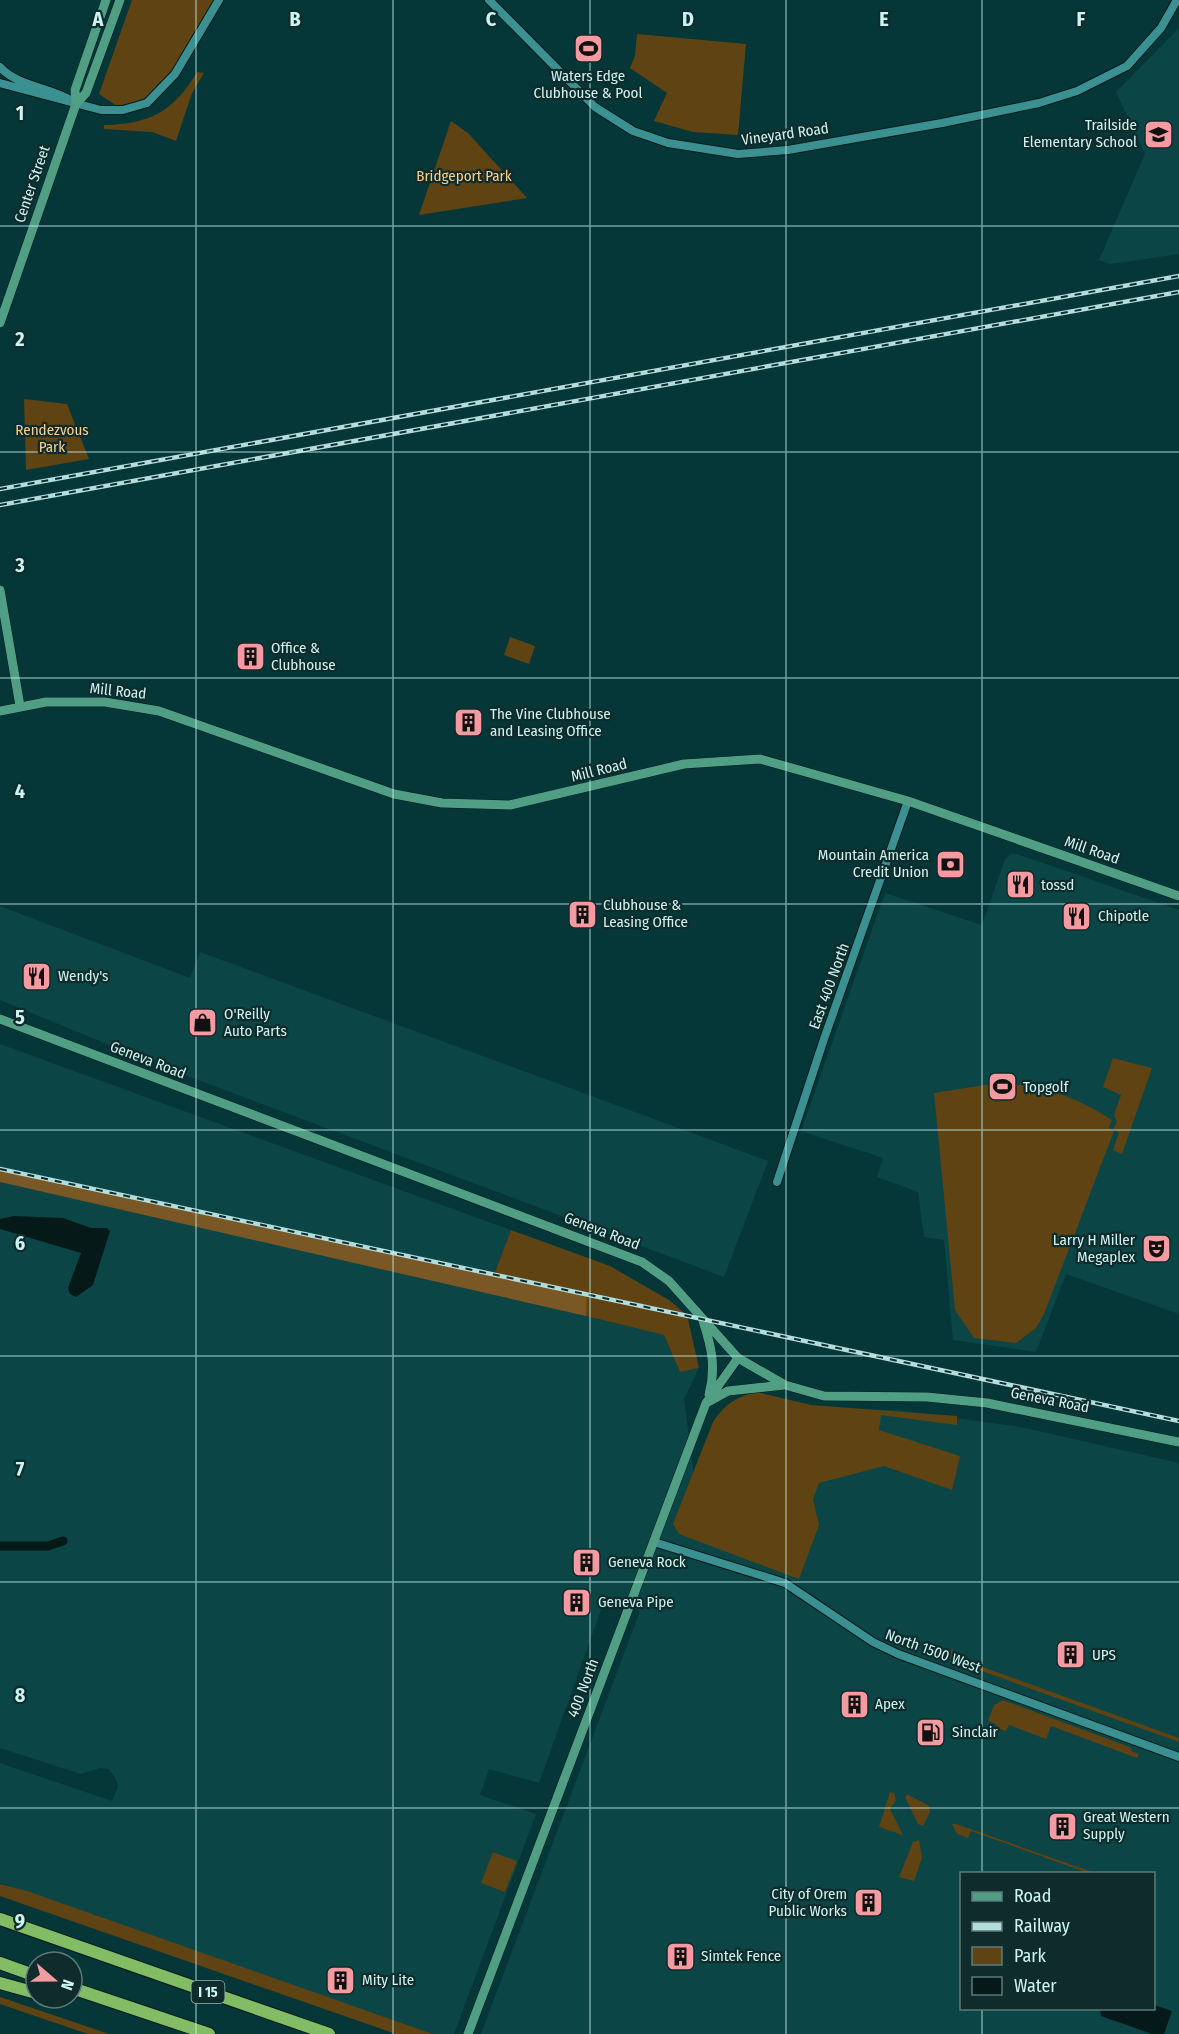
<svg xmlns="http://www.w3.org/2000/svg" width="1179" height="2034" font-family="'Fira Sans Condensed',sans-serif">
	<rect width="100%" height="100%" fill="#063738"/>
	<path fill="#0b4546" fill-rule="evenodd" d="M1179 28V254L1111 264 1099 260 1145 154 1116 92Z
		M1010 854H1017L1179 910V1314L1066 1274 1036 1352 953 1340 944 1240 924 1237 918 1192 877 1177 883 1158 801 1131 885 893 982 925 1005 859Z
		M0 906 190 978 200 952 768 1161 724 1277 158 1065 0 1000Z
		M0 1044 511 1230 495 1274 586 1316 664 1335 680 1372 699 1368 684 1399 697 1499 824 1408 896 1410 1021 1427 1179 1463V2034H481L640 1611 606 1596 539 1783 489 1769 480 1795 536 1814 454 2034H433L0 1883V1763L112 1801 118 1787 116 1779 109 1769 100 1768 81 1774 0 1748ZM962 1874H1154V2008H962Z"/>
	<path fill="#5f4313" d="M132 0H219L187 55 147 103 123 110 99 94Z
		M637 34 746 44 738 135 693 132 654 121 667 93 630 68 635 56Z
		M197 72 204 73 192 93 176 141 152 132 104 129V125C150 124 173 112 197 72Z
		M451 121 468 133 527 198 419 215Z
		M24 399 67 404 89 459 26 470Z
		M510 637 535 646 529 664 504 655Z
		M1113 1058 1152 1068 1122 1154 1113 1150 1119 1132 1113 1129 1117 1122 1114 1115 1121 1095 1103 1087Z
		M997 1083C1040 1084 1077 1097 1112 1120L1109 1127 1114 1131 1044 1314 1036 1328 1016 1343 974 1338 955 1310 934 1093Z
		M511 1230 610 1266 669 1300 687 1315 699 1368 680 1372 664 1335 586 1316V1294L494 1275Z
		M757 1392 811 1405 957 1416V1425L881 1415 879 1430 960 1456 952 1490 884 1466 819 1483 813 1499 819 1525 799 1579 679 1534 673 1524 713 1422C725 1404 736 1397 757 1392Z
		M953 1649 952 1656 1179 1738V1742L951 1660 949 1652Z
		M1003 1700 1132 1748 1131 1751 1139 1754 1137 1758 1051 1726 1046 1739 1009 1725 1006 1731 997 1728 996 1724 988 1721 994 1705Z
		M890 1792 894 1793 896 1800 890 1809 903 1835 879 1827Z
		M907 1794 929 1806 930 1812 923 1826 918 1824 905 1797Z
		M952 1824H956L1095 1873H1088L971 1831 968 1838 957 1834Z
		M919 1840 922 1858 914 1881 899 1877 913 1842Z
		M493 1852 517 1861 505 1892 481 1883Z
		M0 1884 27 1891 433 2034H396L0 1896Z
		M0 1997 109 2034H88L0 2004Z"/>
	<path fill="#795825" d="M0 1169 587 1294 586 1316 0 1182Z"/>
	<path fill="#051919" d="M14 1216 63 1218 91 1228H107L110 1231 93 1285 76 1297 70 1294 68 1288 81 1253 0 1229V1219Z
		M1154 2005 1172 2011 1164 2034H1152L1101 2016 1100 2008H1154Z"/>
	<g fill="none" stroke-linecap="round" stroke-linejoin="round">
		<path stroke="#051919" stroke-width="9" d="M0 1546H48L63 1541"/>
		<defs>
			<path id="tertiary" d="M489 0 595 107 633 131 668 143 738 154 788 150 942 123 1039 103 1077 91 1127 66 1161 28 1177 0
				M0 67C18 87 52 87 74 102
				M0 83 101 110H123L147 103 175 74 219 0
				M777 1182 824 1039 908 801
				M654 1542 785 1583 873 1642 898 1654 1179 1757"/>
			<path id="secondary" d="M76 104 75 90 106 0
				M0 323 76 104 86 93 120 0
				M0 590 20 706
				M0 711 46 702H105L159 711 394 794 442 803 510 805 684 764 760 759 908 801 1179 896
				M0 1019 642 1262 669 1281 738 1358 785 1385 824 1396 927 1397 987 1403 1179 1442
				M703 1321C712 1348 716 1368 709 1395
				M708 1402 728 1391 784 1385
				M468 2034 706 1403 738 1358"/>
			<path id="motorway" d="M0 1919 329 2034
				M0 1963 36 1976
				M0 1983 36 1993
				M72 1988 209 2034"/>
		</defs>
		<use href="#tertiary" stroke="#021c1d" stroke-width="10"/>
		<use href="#secondary" stroke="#021c1d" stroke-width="10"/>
		<use href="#motorway" stroke="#021c1d" stroke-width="14"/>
		<use href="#tertiary" stroke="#3b9192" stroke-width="8"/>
		<use href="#secondary" stroke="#509e84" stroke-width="9"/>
		<use href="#motorway" stroke="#82bc64" stroke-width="12"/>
		<defs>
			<path id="rail" d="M0 489 1179 276
				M0 505 1179 292
				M0 1169 1179 1421"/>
		</defs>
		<use href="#rail" stroke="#b3dddc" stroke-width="4.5"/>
		<use href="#rail" stroke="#102b2b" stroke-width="2" stroke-dasharray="7" stroke-linecap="butt"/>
	</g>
	<path fill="none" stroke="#ccf4f3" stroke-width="1.5" stroke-opacity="0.55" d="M196 0V2034M393 0V2034M590 0V2034M786 0V2034M982 0V1874M0 226H1179M0 452H1179M0 678H1179M0 904H1179M0 1130H1179M0 1356H1179M0 1582H1179M0 1808H1179M982 2008V2034"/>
	<defs>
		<symbol id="stadium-square" viewBox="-11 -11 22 22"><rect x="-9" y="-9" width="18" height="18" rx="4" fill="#f49aa0" stroke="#102b2b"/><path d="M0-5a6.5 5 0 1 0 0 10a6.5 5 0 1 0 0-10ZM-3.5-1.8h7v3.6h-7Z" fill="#111"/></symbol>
		<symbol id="school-square" viewBox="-11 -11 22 22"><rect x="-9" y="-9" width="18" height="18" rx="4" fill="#f49aa0" stroke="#102b2b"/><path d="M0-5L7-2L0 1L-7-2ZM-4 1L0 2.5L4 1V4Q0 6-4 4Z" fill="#111"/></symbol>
		<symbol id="building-square" viewBox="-11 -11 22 22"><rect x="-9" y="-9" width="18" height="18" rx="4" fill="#f49aa0" stroke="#102b2b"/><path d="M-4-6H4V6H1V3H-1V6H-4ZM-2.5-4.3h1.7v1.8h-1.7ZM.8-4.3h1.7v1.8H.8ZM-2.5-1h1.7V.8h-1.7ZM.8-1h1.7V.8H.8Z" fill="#111"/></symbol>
		<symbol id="bank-square" viewBox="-11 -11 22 22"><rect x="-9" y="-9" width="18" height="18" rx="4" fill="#f49aa0" stroke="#102b2b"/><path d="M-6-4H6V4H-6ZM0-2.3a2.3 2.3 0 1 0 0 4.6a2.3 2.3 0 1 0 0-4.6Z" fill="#111"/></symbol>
		<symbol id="restaurant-square" viewBox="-11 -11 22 22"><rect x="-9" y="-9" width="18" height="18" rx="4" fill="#f49aa0" stroke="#102b2b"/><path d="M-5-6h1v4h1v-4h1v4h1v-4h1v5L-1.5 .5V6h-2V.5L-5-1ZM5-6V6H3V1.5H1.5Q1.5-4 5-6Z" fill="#111"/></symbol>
		<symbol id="shop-square" viewBox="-11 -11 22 22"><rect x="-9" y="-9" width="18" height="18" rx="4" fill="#f49aa0" stroke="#102b2b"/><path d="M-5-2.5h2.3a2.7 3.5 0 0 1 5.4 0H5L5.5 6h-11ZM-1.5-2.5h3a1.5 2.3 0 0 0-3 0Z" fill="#111"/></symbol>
		<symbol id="theatre-square" viewBox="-11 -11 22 22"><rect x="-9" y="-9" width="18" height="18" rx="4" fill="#f49aa0" stroke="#102b2b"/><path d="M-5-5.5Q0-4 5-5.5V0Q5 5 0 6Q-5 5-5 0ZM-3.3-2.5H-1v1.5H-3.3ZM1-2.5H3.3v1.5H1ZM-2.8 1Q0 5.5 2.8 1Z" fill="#111"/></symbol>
		<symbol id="fuel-square" viewBox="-11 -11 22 22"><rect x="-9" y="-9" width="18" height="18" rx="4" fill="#f49aa0" stroke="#102b2b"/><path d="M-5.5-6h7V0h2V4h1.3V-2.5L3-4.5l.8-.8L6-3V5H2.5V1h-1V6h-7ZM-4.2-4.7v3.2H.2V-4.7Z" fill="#111"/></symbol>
	</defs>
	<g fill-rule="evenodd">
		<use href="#stadium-square" x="572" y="32" width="33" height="33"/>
		<use href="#school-square" x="1142" y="118" width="33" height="33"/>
		<use href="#building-square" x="234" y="640" width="33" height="33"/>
		<use href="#building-square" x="452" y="706" width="33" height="33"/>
		<use href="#bank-square" x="934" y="848" width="33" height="33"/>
		<use href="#restaurant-square" x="1004" y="868" width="33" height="33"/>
		<use href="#building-square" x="566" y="898" width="33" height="33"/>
		<use href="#restaurant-square" x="1060" y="900" width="33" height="33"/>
		<use href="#restaurant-square" x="20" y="960" width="33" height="33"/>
		<use href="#shop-square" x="186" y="1006" width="33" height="33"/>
		<use href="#stadium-square" x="986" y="1070" width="33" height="33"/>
		<use href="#theatre-square" x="1140" y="1232" width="33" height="33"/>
		<use href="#building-square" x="570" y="1546" width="33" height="33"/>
		<use href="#building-square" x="560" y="1586" width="33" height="33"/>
		<use href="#building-square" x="1054" y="1638" width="33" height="33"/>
		<use href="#building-square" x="838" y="1688" width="33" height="33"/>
		<use href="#fuel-square" x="914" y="1716" width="33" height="33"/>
		<use href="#building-square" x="1046" y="1810" width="33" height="33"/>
		<use href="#building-square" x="852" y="1886" width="33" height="33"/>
		<use href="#building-square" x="664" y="1940" width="33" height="33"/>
		<use href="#building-square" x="324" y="1964" width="33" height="33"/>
	</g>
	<g text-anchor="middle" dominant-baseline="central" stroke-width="4.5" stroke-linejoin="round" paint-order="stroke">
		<rect fill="#102b2b" stroke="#94b8b7" stroke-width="1.5" x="191.5" y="1981" width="33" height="22" rx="4.5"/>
		<g font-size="14" font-weight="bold" fill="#ccf4f3">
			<text x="208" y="1992">I 15</text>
		</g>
		<g font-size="15" fill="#ccf4f3" stroke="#102b2b" text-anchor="start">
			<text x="588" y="76" text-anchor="middle">Waters Edge<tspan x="588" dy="17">Clubhouse &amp; Pool</tspan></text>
			<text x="1137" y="125" text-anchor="end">Trailside<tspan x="1137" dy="17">Elementary School</tspan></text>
			<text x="271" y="648">Office &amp;<tspan x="271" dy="17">Clubhouse</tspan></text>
			<text x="490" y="714">The Vine Clubhouse<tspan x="490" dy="17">and Leasing Office</tspan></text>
			<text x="929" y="855" text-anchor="end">Mountain America<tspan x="929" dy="17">Credit Union</tspan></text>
			<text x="1041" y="885">tossd</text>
			<text x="603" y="905">Clubhouse &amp;<tspan x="603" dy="17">Leasing Office</tspan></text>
			<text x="1098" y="916">Chipotle</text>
			<text x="58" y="976">Wendy's</text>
			<text x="224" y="1014">O'Reilly<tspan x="224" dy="17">Auto Parts</tspan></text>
			<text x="1023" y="1087">Topgolf</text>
			<text x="1135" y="1240" text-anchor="end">Larry H Miller<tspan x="1135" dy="17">Megaplex</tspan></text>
			<text x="608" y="1562">Geneva Rock</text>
			<text x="598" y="1602">Geneva Pipe</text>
			<text x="1092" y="1655">UPS</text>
			<text x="875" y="1704">Apex</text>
			<text x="952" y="1732">Sinclair</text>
			<text x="1083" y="1817">Great Western<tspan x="1083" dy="17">Supply</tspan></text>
			<text x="847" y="1894" text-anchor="end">City of Orem<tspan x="847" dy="17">Public Works</tspan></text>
			<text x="701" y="1956">Simtek Fence</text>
			<text x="362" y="1980">Mity Lite</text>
		</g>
		<g font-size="15" fill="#ccf4f3" stroke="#102b2b">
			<text transform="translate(785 134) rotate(-8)">Vineyard Road</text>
			<text transform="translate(32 184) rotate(-71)">Center Street</text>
			<text transform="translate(118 691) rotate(6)">Mill Road</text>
			<text transform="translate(599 770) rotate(-14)">Mill Road</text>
			<text transform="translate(1092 850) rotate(19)">Mill Road</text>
			<text transform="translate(829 986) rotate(-70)">East 400 North</text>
			<text transform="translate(148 1060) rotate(21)">Geneva Road</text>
			<text transform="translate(602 1231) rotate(21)">Geneva Road</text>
			<text transform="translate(1050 1400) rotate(11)">Geneva Road</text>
			<text transform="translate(933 1651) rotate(20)">North 1500 West</text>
			<text transform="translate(583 1688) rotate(-69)">400 North</text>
		</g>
		<g font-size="15" fill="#fcce8c" stroke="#102b2b">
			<text x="464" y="176">Bridgeport Park</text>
			<text x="52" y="430">Rendezvous<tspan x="52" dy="17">Park</tspan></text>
		</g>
	</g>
	<g font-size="20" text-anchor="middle" font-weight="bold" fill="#ccf4f3" stroke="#102b2b" stroke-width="4.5" stroke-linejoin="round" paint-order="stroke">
		<text x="98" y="26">A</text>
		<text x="295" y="26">B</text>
		<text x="491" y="26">C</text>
		<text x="688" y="26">D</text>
		<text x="884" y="26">E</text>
		<text x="1081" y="26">F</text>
		<text x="20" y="120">1</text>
		<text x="20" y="346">2</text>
		<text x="20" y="572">3</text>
		<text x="20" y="798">4</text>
		<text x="20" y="1024">5</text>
		<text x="20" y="1250">6</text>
		<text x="20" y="1476">7</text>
		<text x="20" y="1702">8</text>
		<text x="20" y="1928">9</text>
	</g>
	<rect x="960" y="1872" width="195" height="138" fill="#102b2b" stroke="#5b7b7b" stroke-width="1.5"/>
	<rect x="972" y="1892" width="30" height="9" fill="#509e84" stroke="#5b7b7b" stroke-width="1.5"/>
	<text x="1014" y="1902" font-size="18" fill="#ccf4f3">Road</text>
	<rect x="972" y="1922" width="30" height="9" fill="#b3dddc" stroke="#5b7b7b" stroke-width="1.5"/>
	<text x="1014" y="1932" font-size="18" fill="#ccf4f3">Railway</text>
	<rect x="972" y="1947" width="30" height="18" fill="#5f4313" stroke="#5b7b7b" stroke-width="1.5"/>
	<text x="1014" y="1962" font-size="18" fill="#ccf4f3">Park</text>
	<rect x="972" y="1977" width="30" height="18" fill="#051919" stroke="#5b7b7b" stroke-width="1.5"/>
	<text x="1014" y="1992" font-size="18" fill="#ccf4f3">Water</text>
	<g transform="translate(54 1980) rotate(110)"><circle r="28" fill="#102b2b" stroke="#5b7b7b" stroke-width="1.5"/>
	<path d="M0-4.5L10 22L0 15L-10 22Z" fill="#f49aa0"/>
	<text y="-9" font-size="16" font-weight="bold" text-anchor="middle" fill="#ccf4f3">N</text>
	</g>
</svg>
